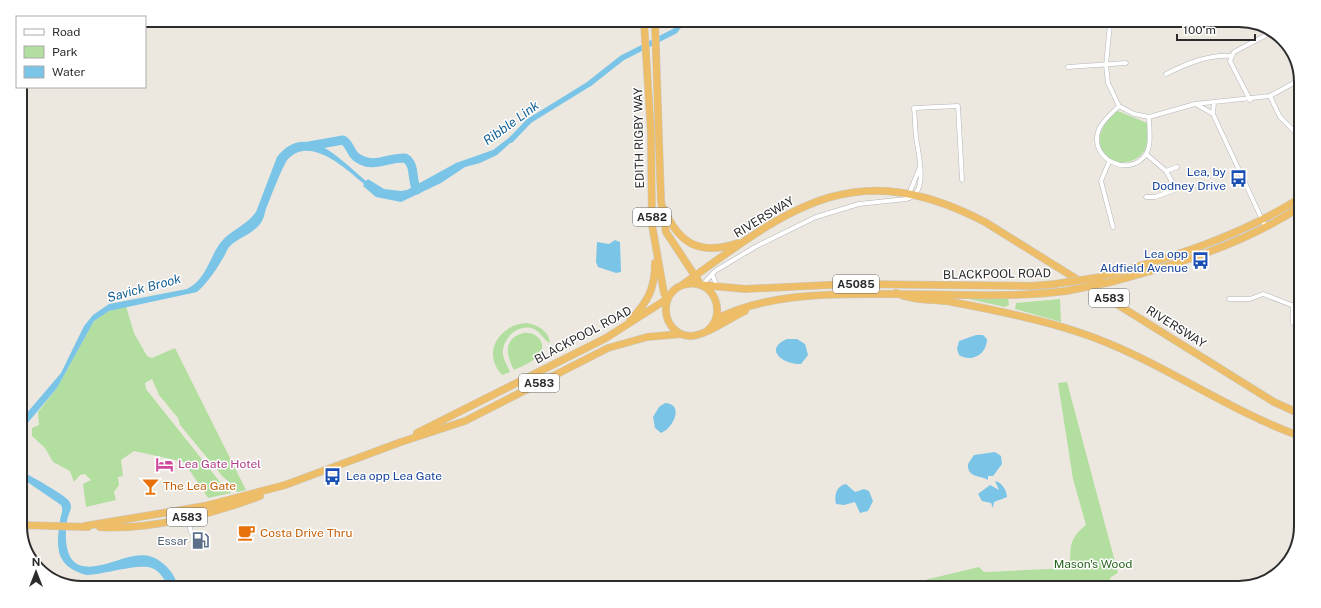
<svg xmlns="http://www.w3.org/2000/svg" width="1321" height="608" font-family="'Public Sans',sans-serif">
	<rect width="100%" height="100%" fill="#ede8df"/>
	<path fill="#b2dfa0" d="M1118 111 1147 123C1147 130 1148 138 1147 144 1144 162 1117 169 1105 155 1092 140 1104 120 1118 111Z
		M960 297 1008 298 1009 305 1005 307Z
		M1060 299 1061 322 1015 309 1016 303Z
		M126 306 134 333 147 356 152 358 175 348 246 490 237 492 234 486 223 477 180 425 178 418 159 395 152 379 145 383 146 389 220 482 228 488 231 493 208 498 184 462 134 451 121 460 123 476 118 477 119 485 114 492 116 500 86 507 83 484 91 480 85 474 80 475 74 482 70 471 53 462 45 448 32 436V428L39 425 38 412 57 388 94 321 109 311Z
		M527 323C538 325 549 331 550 343 543 340 540 330 531 328 516 325 501 340 503 355 504 361 508 366 510 372L502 375C499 371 495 366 494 361 488 341 508 323 527 323Z
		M523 333C538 331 550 346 536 358 530 363 521 367 514 370 506 355 503 339 523 333Z
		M1067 382 1118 573 1111 577 1107 587H895L979 567 984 572 1070 568C1071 547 1068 539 1086 525L1073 479 1058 383Z"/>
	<path fill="#7ac4e7" d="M514 134 517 137 497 155 480 163 465 167 441 183 401 202 376 197 363 186 364 184C347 170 311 135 288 159 283 165 272 194 268 204 265 209 265 216 262 221 255 233 242 236 231 245 227 248 226 254 223 258 216 270 208 282 197 292L109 311 94 321 57 388 20 432V421L61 373 84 326 93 315 109 304 187 289C206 280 209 258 221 242 231 230 247 225 256 212L277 157C307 119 342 162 366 181L368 179 384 189 401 191 407 190 456 163 493 150Z
		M615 240 620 242 621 272 616 273 598 267 596 262 597 242 609 244Z
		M976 335H983L987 339C987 354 972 363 959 355L957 349 959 341Z
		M787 339H797L805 344 808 355 801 364C783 365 763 349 787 339Z
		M665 403C685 404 673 429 661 433L655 428 653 417 659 407Z
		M995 452 1001 456 1002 464 993 476H988V480C981 475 967 478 968 464L974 455Z
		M20 470C30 476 64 494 69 501 74 508 68 513 67 521 65 534 64 559 79 565 106 574 136 542 161 562 169 568 174 574 177 584H167C163 577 159 571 152 568 138 563 103 575 86 575 55 566 56 548 60 520 61 514 64 510 61 505L20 477Z
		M995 481C1002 482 1007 491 1007 497L994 502 993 508 991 503 982 501 978 494 990 485 999 490Z
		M846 484 855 492 864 489 869 491 873 501 868 511 860 513 855 502 844 505 836 504C834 496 836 486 846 484Z"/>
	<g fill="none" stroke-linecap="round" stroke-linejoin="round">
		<path stroke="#7ac4e7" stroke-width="5.5" d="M511 140 529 121 589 84 622 58 675 31 682 22"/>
		<path stroke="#7ac4e7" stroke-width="9" d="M309 146 343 140C350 144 350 152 356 157 374 170 387 157 405 158 416 164 411 180 417 190"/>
		<defs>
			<path id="minor" d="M1110 24 1106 65 1108 83 1119 106 1134 114 1149 117 1195 104 1270 96 1301 79
				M1068 67 1126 63
				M1166 74C1186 64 1209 54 1232 56
				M1270 96 1280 117 1294 131
				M1250 100 1230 61 1234 52 1272 32
				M1214 102 1213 114 1265 226
				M1196 104 1213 114
				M1119 106C1112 113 1103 120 1099 129 1087 159 1130 179 1146 154 1152 144 1149 128 1149 117
				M1146 154 1166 171 1176 189
				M1109 162 1101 181 1113 227
				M1166 171 1177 167
				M909 194 920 167
				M1146 197H1155L1185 186
				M712 274 717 287
				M702 285 715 271 755 247 816 217 859 204 906 199C930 195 918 153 916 137 915 127 915 118 914 108L958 106 962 180
				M1229 299H1250L1263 294 1299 308
				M1293 305V323L1298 326
				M186 509 191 532"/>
			<path id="trunk" d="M644 22 651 133 652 225 664 293 667 299
				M655 22 661 201 666 232 701 285
				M664 209C679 244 700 256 738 243
				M1101 277C1170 258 1239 237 1300 198
				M1111 282C1175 265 1244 244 1300 207
				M682 285C789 209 853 153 985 222L1274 402 1298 413
				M702 285 745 289 849 284 1032 286 1055 284
				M896 293C914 301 933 299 952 302 995 310 1040 319 1081 333 1156 358 1223 408 1297 435
				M716 319C765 295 819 294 873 294 937 293 1002 299 1066 291
				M630 321C648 301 655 289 655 263
				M707 331C728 314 714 279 687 284 657 289 660 334 690 336 705 336 730 318 745 311
				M417 433 606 338 667 299
				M20 525 88 527
				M85 526 205 506 285 485 401 442 465 421 608 348 647 337 681 334
				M100 527C147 531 216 513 260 496"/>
		</defs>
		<use href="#minor" stroke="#b3b5be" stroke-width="5"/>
		<use href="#trunk" stroke="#c8c8c8" stroke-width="8"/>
		<use href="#minor" stroke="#fff" stroke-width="4"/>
		<use href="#trunk" stroke="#edbe67" stroke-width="7"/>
		<defs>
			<path id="trunk-bridge" d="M1055 284 1101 277
				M1066 291 1111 282"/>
		</defs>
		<use href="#trunk-bridge" stroke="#c8c8c8" stroke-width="8" stroke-linecap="butt"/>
		<use href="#trunk-bridge" stroke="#edbe67" stroke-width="7"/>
	</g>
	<defs>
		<symbol id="bus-bare" viewBox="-9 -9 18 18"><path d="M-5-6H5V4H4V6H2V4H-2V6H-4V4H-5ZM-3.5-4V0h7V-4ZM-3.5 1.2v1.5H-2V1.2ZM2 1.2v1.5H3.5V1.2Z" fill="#1a4fb4" stroke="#fff" stroke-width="2.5" paint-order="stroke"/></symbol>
		<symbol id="hotel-bare" viewBox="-9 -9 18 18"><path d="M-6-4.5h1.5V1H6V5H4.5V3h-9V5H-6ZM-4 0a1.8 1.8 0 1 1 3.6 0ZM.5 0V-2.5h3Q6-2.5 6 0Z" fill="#d1479c" stroke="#fff" stroke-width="2.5" paint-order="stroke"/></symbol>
		<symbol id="bar-bare" viewBox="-9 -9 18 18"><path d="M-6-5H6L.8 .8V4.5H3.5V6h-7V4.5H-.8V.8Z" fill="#e8710a" stroke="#fff" stroke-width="2.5" paint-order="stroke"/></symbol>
		<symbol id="cafe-bare" viewBox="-9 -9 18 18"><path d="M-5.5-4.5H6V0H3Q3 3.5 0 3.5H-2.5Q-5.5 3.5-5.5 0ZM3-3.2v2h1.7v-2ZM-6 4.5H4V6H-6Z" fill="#e8710a" stroke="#fff" stroke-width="2.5" paint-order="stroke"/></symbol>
		<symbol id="fuel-bare" viewBox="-9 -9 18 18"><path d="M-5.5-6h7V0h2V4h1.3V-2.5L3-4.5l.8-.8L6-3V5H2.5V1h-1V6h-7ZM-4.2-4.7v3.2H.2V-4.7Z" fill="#5c6f8a" stroke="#fff" stroke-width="2.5" paint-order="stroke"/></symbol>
	</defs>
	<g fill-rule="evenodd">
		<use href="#bus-bare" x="1226" y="166" width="25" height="25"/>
		<use href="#bus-bare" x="1188" y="248" width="25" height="25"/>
		<use href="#hotel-bare" x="152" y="452" width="25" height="25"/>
		<use href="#bus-bare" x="320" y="464" width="25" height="25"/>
		<use href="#bar-bare" x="138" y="474" width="25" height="25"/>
		<use href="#cafe-bare" x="234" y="520" width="25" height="25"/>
		<use href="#fuel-bare" x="188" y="528" width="25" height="25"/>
	</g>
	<g text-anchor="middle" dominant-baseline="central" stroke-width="3" stroke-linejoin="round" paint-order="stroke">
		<g fill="#fff" stroke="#6b6b6b" stroke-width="1">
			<rect x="633" y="208" width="38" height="18" rx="3"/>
			<rect x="833" y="275" width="46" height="18" rx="3"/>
			<rect x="1089" y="289" width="40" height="18" rx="3"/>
			<rect x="519" y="374" width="40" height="18" rx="3"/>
			<rect x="167" y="508" width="40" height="18" rx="3"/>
		</g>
		<g font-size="11" font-weight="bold" fill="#2c2c2c">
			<text x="652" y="217">A582</text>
			<text x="856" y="284">A5085</text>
			<text x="1109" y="298">A583</text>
			<text x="539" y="383">A583</text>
			<text x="187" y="517">A583</text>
		</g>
		<g font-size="12" fill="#2c2c2c" stroke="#fff">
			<text transform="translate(639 138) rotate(-91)">EDITH RIGBY WAY</text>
			<text transform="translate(764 217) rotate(-31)">RIVERSWAY</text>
			<text transform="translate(997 274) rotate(-1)">BLACKPOOL ROAD</text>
			<text transform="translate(1176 327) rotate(32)">RIVERSWAY</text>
			<text transform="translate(583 335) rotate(-28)">BLACKPOOL ROAD</text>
		</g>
		<g font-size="12" fill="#164399" stroke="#fff" text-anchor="end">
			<text x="1226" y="172">Lea, by<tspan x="1226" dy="14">Dodney Drive</tspan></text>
			<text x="1188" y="254">Lea opp<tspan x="1188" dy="14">Aldfield Avenue</tspan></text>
			<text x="346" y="476" text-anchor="start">Lea opp Lea Gate</text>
		</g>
		<g font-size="12" fill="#b23c85" stroke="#fff" text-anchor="start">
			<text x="178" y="464">Lea Gate Hotel</text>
		</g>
		<g font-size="12" fill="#c56008" stroke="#fff" text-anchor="start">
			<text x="163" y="486">The Lea Gate</text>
			<text x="260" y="533">Costa Drive Thru</text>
		</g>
		<g font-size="12" fill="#4e5e75" stroke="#fff" text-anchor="end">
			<text x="188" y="541">Essar</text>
		</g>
		<g font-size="12" fill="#2a6520" stroke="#fff">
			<text x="1093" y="564">Mason's Wood</text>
		</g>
		<g font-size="13" font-style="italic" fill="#176295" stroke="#fff">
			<text transform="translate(511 123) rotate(-36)">Ribble Link</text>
			<text transform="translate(144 288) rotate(-15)">Savick Brook</text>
		</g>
	</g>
	<path d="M0 0H1321V608H0ZM82 27H1239A55 55 0 0 1 1294 82V526A55 55 0 0 1 1239 581H82A55 55 0 0 1 27 526V82A55 55 0 0 1 82 27Z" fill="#fff" fill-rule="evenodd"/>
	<path fill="none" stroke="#2c2c2c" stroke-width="2" d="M82 27H1239A55 55 0 0 1 1294 82V526A55 55 0 0 1 1239 581H82A55 55 0 0 1 27 526V82A55 55 0 0 1 82 27Z"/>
	<rect x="16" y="16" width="130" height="72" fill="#ffffff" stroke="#ababab"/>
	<rect x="24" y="29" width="20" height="6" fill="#ffffff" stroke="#ababab"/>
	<text x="52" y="36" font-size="12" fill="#2c2c2c">Road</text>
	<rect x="24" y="46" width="20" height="12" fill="#b2dfa0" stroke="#ababab"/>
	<text x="52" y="56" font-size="12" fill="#2c2c2c">Park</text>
	<rect x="24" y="66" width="20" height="12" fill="#7ac4e7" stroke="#ababab"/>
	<text x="52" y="76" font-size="12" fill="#2c2c2c">Water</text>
	<g transform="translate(36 572)" stroke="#ffffff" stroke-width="3" paint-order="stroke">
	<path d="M0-3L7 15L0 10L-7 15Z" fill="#2c2c2c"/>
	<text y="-6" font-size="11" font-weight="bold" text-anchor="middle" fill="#2c2c2c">N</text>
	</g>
	<path d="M1177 34v6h78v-6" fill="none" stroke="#2c2c2c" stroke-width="2"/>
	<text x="1183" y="34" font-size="12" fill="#2c2c2c" stroke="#ffffff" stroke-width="3" paint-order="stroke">100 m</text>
</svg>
